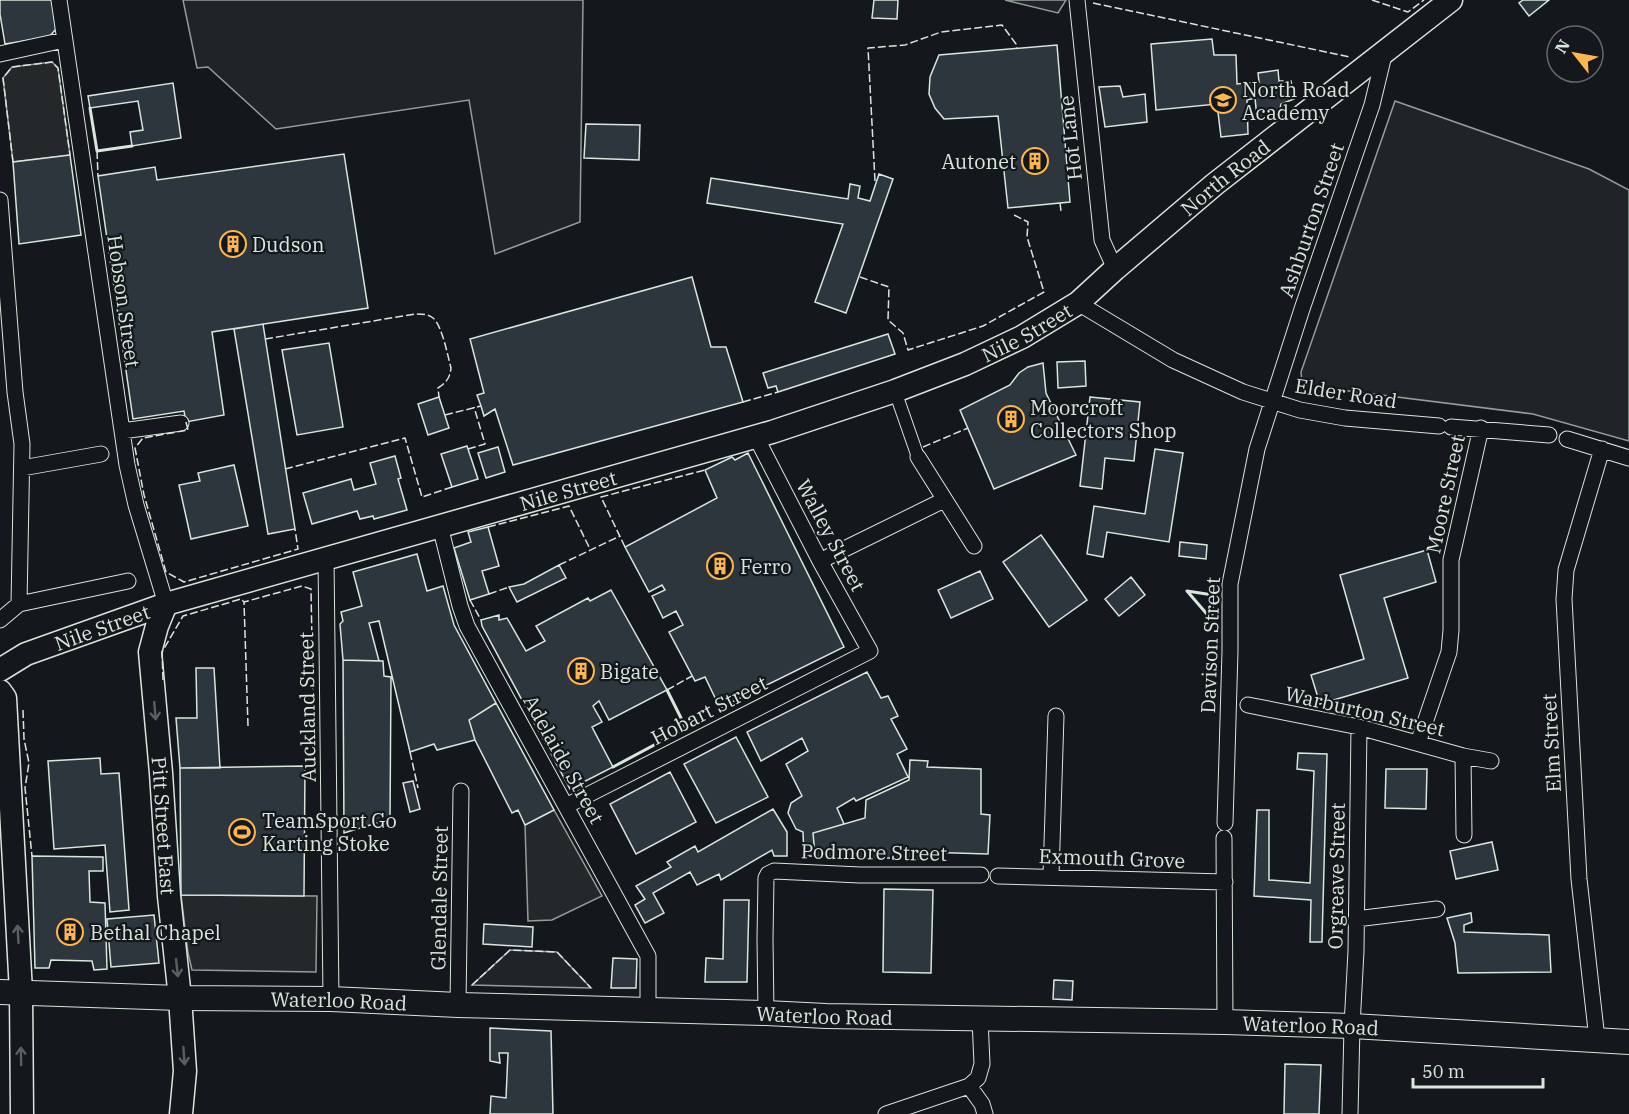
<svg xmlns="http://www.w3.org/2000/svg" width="1629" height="1114" font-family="'IBM Plex Serif',serif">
	<rect width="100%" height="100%" fill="#14181c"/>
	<path fill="#202428" stroke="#939e99" stroke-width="1.5" d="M183 0H583L580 222 495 254 469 100 276 129 208 67 197 68Z
		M1005 0H1066L1058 13Z
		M1395 101 1589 169 1629 190V441L1533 414 1309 386 1302 382 1301 372Z
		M510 950 557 952 591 988 472 985Z"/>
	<path fill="#24282b" stroke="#939e99" stroke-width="1.5" d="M52 62 58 68 70 155 13 162 3 78 12 67Z
		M554 810 602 896 552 920 528 921 525 825Z
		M181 895 317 896 316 972 192 970 188 953Z"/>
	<path fill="#2c363c" stroke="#d8e6dc" stroke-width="1.5" d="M0 0H52L56 29 49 37 5 44 0 14Z
		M874 0H898L897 19 872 18Z
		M1523 0H1549L1529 16 1519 3Z
		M1212 39 1214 55H1236L1237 84 1259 82 1258 73 1278 70 1279 81H1291L1294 99 1281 104 1278 117 1257 118 1255 98 1247 100 1248 134 1221 137 1217 104 1156 110 1151 44Z
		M1057 45 1070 202 1008 208 998 116 944 119 935 108 929 94 930 77 939 55Z
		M173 83 181 138 132 146 130 132 143 130 138 101 90 108 88 96Z
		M1120 86 1123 97 1145 94 1147 122 1105 127 1099 87Z
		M586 124 640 125 639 160 584 158Z
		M344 154 368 308 212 332 224 415 186 422 184 411 133 419 98 176 155 167 157 180Z
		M70 155 81 235 19 244 13 162Z
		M879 174 893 179 846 313 815 302 843 224 707 203 711 178 848 199 850 184 860 186 858 198 870 201Z
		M692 277 711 347H726L743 402 513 465 495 409 484 416 481 406 477 395 484 393 470 339Z
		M263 324 295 529 268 534 234 329Z
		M888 334 895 354 778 392 776 386 768 388 763 373Z
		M329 343 343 427 297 435 282 350Z
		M1085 361 1086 386 1058 388 1057 362Z
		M1043 363 1046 393 1076 455 994 489 960 410 1010 385 1019 373 1028 367Z
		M439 397 449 428 428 435 418 404Z
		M1090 397 1140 402 1134 461 1105 458 1102 489 1080 486Z
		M467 446 478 479 452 487 441 454Z
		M498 447 505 472 486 478 478 453Z
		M1155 449 1183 453 1169 542 1107 532 1103 557 1087 554 1094 506 1145 514Z
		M748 453 844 647 720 708 705 677 695 681 669 632 683 625 676 611 663 618 652 596 665 590 662 585 649 592 625 547 717 498 705 470 732 457 735 460Z
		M395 456 401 478 398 479 407 510 374 519 373 516 360 519 357 511 312 524 303 493 351 479 354 490 376 484 370 463Z
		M234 465 248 526 191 539 179 485 200 481 198 473Z
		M488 527 499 566 482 571 489 594 470 600 454 548 471 542 468 532Z
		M1041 535 1087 600 1049 627 1003 562Z
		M1180 542 1207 545 1206 559 1179 556Z
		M1427 550 1436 582 1384 598 1408 678 1320 704 1311 675 1364 659 1340 575Z
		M417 554 427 591 443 586 454 625 496 703 469 720 475 740 437 750 434 744 410 752 379 621 369 623 379 661 343 660 340 624 343 621 341 612 362 606 353 572Z
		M559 565 566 578 517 602 509 587 524 584Z
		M980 571 993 599 951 618 938 590Z
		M1131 577 1145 595 1119 616 1105 599Z
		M611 590 667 690 609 720 599 701 593 706 602 722 592 727 613 767 570 789 482 626 481 620 499 615V620L507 618 526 651 545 641 536 626 588 598 590 601Z
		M343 660 383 661 384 676 391 677 390 819 344 833Z
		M196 668H214L220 768H180L176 718H197Z
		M867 672 881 698 888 696 898 716 891 719 907 749 897 754 908 777 856 801 854 798 837 808 844 824 813 833 815 856H804L803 832 796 829 788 813 791 803 802 796 786 764 808 751 802 738 761 761 747 732Z
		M496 703 554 810 525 825 518 810 512 813 475 740 469 720Z
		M736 737 768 797 716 823 684 764Z
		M1298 753 1327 754 1322 942H1310L1311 900 1254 896 1257 810H1269V880L1310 883 1314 771 1297 769Z
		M100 758 101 774 119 773 129 910 110 912 105 845 54 849 48 761Z
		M910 760 928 761 927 767 981 769V814L990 815 988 854 923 852 924 859 815 856 813 833 865 818 866 800 909 780Z
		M305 766 304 896 181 895 180 768Z
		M1386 769H1427L1426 809 1385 808Z
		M670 772 696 822 636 854 610 804Z
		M413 781 420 809 410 812 403 783Z
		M773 809 787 832V856H774L772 850 721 880 719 874 697 885 690 872 653 893 664 913 645 923 635 905 645 899 636 886 671 867 667 862 695 846 698 852Z
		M1492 842 1498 870 1456 879 1450 851Z
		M32 856 103 857V871H89L90 902 105 903 107 969 94 970 92 961 51 960 49 968H35Z
		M884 889 933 890 931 973 883 972Z
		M724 900H749L747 982H705L706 958 723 959Z
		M1471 913 1472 922 1464 925V932L1549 935 1551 972 1458 973 1455 943 1447 918Z
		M154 915 159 963 111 967 107 919Z
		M484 924 533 927 532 947 483 944Z
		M613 958 637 959 636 988H611Z
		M1054 980 1073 981 1072 1000 1053 999Z
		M490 1028 551 1031 553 1114H490L491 1096 506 1098 508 1053H499L500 1063 490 1061Z
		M1285 1064 1321 1065 1319 1114H1284Z"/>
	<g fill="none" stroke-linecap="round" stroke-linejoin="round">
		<defs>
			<path id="pedestrian" d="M895 391 918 457"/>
			<path id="minor" d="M59 0 127 465 136 505 166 604
				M1077 0 1102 240 1115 269
				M0 54 64 40
				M0 200 15 392 22 444 19 604
				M1078 303 1173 360 1243 392 1300 410 1345 418 1439 426
				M1451 427 1549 435
				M122 431 181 423
				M1567 439 1629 458
				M918 457 974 546
				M22 468 101 454
				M440 526 460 606 467 626 648 956V1010
				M326 558 331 999
				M820 561 944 500
				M0 620 19 604 128 581
				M1248 705 1359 727 1463 756 1491 761
				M1418 743 1449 652 1451 630V560L1481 428
				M1463 756 1464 835
				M566 806 870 651 820 561 756 437
				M1225 823 1230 651V584L1257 449 1302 309 1372 105 1385 51
				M1224 838 1225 1022
				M998 876 1225 882
				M1051 876 1056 716
				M1356 919 1437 909
				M458 1005 461 791
				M766 1013 765 939 766 878 768 874 774 871 860 875H981
				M1597 1039 1579 879 1564 599 1566 570 1602 449
				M969 1086 982 1104 985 1114
				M886 1114 969 1086 978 1078 982 1064 980 1019
				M1350 1114 1352 1026 1356 951 1359 727"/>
			<g id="secondary">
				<path id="s1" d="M166 604 157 626 150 652 161 773 169 896 180 998 185 1071 181 1114"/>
				<path id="s2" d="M0 670 26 654 166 604 772 432 895 391 965 364 1022 337 1078 303 1115 269 1215 184 1451 0"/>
				<path d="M0 691 5 698 21 992 22 1114"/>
			</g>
			<g id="primary">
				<path id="s3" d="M0 992 180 998 331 999 458 1005 766 1013 826 1016 1225 1022 1352 1026 1629 1042"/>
			</g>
		</defs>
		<use href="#pedestrian" stroke="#d8e6dc" stroke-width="14"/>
		<use href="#minor" stroke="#d8e6dc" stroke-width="17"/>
		<use href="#secondary" stroke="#d8e6dc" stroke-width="25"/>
		<use href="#primary" stroke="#d8e6dc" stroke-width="26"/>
		<use href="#pedestrian" stroke="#14181c" stroke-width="12"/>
		<use href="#minor" stroke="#14181c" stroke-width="15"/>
		<use href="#secondary" stroke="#14181c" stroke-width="22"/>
		<use href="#primary" stroke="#14181c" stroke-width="24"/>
		<path stroke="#d8e6dc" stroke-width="1.5" stroke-dasharray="8 3" stroke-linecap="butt" d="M1372 0 1408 12 1424 0
			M1093 3 1350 57
			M97 151 98 176
			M13 162 3 78 12 67 52 62 58 68 70 155
			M875 181 868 48 905 45 941 32 1002 25 1016 44 1017 49
			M1060 203 1061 211
			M860 277 889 287 888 320 903 333 908 350 983 326 1044 292 1027 237 1028 222 1012 214
			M265 339 415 314C421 314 428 314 433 318 442 325 448 357 451 368 450 378 446 383 438 388L439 397
			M743 402 778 392
			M445 415 481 406
			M186 422 188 430 143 438 135 448 144 495 166 572 184 582 298 549 295 529
			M923 447 968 428
			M468 449 485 444 474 407
			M285 469 405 438 422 497 452 487
			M488 527 569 506 590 549
			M625 547 601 497 705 470
			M559 565 620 536
			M489 594 509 587
			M470 600 481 620
			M163 680 162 652 183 616 241 599 244 602
			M667 690 692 676
			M23 710 24 739 29 763 25 788 32 856
			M248 726 244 602 302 586 311 589 314 753 306 761 305 766
			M410 752 418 788
			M472 985 510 950 557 952 591 988"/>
		<path stroke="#d8e6dc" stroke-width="3" d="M90 108 97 151 132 146
			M1187 591 1213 595 1212 620Z
			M613 767 686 728 667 690"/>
	</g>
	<defs><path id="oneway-shaft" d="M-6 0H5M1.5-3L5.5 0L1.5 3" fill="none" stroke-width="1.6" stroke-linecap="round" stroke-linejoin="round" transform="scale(1.5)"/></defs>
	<g stroke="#59605f">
		<use href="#oneway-shaft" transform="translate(155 711) rotate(85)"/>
		<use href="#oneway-shaft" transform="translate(18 934) rotate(-93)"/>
		<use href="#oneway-shaft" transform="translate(177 968) rotate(84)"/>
		<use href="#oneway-shaft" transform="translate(21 1056) rotate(-91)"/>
		<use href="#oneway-shaft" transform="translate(184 1056) rotate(86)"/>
	</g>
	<defs>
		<symbol id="school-ring" viewBox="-11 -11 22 22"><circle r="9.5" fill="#14181c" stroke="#ffb74d" stroke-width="1.5"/><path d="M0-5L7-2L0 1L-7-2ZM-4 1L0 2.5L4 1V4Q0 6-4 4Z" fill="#ffb74d"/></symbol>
		<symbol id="building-ring" viewBox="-11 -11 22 22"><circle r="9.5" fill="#14181c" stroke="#ffb74d" stroke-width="1.5"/><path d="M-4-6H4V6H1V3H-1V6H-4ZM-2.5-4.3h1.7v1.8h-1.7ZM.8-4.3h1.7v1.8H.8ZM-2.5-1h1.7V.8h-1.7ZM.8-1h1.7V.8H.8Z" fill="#ffb74d"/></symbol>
		<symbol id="stadium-ring" viewBox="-11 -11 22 22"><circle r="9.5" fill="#14181c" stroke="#ffb74d" stroke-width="1.5"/><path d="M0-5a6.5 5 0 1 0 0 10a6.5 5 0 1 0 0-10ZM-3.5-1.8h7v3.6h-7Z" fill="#ffb74d"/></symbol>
	</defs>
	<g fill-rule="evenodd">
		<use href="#school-ring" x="1208" y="85" width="30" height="30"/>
		<use href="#building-ring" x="1020" y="146" width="30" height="30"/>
		<use href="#building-ring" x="218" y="229" width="30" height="30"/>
		<use href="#building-ring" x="996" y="404" width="30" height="30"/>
		<use href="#building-ring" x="705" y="551" width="30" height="30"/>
		<use href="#building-ring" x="566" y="656" width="30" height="30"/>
		<use href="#stadium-ring" x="227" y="817" width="30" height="30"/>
		<use href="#building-ring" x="55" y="917" width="30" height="30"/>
	</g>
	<g text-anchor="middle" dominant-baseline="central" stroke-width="4.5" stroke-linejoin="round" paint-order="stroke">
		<g font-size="20" fill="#d8e6dc" stroke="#14181c" text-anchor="start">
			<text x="1242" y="89">North Road<tspan x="1242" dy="23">Academy</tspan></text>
			<text x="1016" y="161" text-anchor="end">Autonet</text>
			<text x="252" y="244">Dudson</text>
			<text x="1030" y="407">Moorcroft<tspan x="1030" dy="23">Collectors Shop</tspan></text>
			<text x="740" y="566">Ferro</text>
			<text x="600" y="671">Bigate</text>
			<text x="262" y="820">TeamSport Go<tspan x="262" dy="23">Karting Stoke</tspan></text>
			<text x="90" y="932">Bethal Chapel</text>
		</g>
		<g font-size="20" fill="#d8e6dc" stroke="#14181c">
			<text transform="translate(1070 138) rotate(-96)">Hot Lane</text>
			<text stroke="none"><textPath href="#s2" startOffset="1336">North Road</textPath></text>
			<text transform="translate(1311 220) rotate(-71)">Ashburton Street</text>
			<text transform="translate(124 301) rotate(82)">Hobson Street</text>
			<text stroke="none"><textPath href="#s2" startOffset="1083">Nile Street</textPath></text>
			<text transform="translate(1346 393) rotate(9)">Elder Road</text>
			<text stroke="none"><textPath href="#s2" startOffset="597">Nile Street</textPath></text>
			<text transform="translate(1445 494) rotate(-78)">Moore Street</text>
			<text transform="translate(831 535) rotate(62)">Walley Street</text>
			<text stroke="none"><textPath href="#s2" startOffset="111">Nile Street</textPath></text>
			<text transform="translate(1210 645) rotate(-88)">Davison Street</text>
			<text transform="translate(307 707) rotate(-91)">Auckland Street</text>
			<text transform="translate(709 710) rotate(-27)">Hobart Street</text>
			<text transform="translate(1365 711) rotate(13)">Warburton Street</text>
			<text transform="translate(1551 743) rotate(-93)">Elm Street</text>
			<text transform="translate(564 759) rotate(61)">Adelaide Street</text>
			<text stroke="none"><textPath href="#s1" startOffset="225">Pitt Street East</textPath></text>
			<text transform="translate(874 852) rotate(1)">Podmore Street</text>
			<text transform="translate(1112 858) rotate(2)">Exmouth Grove</text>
			<text transform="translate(1336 876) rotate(-89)">Orgreave Street</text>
			<text transform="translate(439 898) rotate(-89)">Glendale Street</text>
			<text stroke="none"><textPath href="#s3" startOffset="339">Waterloo Road</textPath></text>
			<text stroke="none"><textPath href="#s3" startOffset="825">Waterloo Road</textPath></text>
			<text stroke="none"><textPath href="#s3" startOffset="1311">Waterloo Road</textPath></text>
		</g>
	</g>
	<g transform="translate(1575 54) rotate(301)"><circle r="28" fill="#14181c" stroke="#626a69" stroke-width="1.5"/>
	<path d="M0-4.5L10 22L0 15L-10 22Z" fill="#ffb74d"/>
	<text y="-9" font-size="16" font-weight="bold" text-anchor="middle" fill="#d8e6dc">N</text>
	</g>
	<path d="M1413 1078v9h130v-9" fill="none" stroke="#d8e6dc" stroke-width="3"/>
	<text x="1422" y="1078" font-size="18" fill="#d8e6dc" stroke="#14181c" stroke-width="4.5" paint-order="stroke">50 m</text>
</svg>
